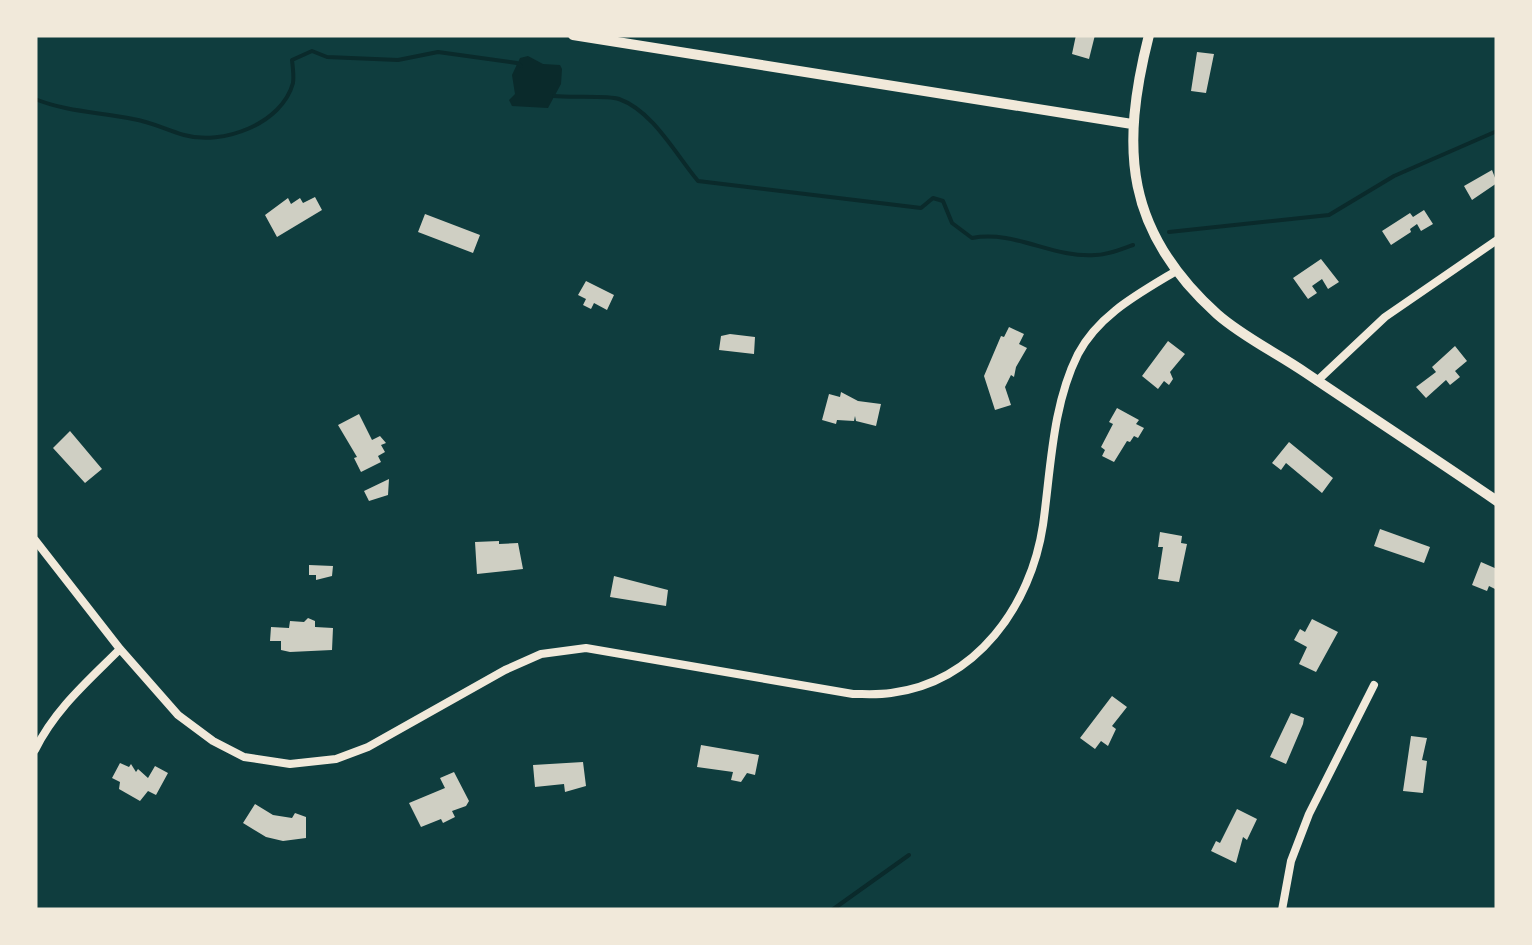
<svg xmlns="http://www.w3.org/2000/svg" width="1532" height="945" font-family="Karla,sans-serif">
	<rect width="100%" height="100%" fill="#0f3d3e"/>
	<path fill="#0a2a2b" d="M528 56 543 64 560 65 562 69 561 84 548 108 512 106 509 100 515 94 512 75 520 58Z"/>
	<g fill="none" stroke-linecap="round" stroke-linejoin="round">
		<path stroke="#0a2a2b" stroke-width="4" d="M554 96C570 98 607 95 619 99 653 111 676 155 698 181L921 208 933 198 943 201 952 223 972 238C1015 230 1052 258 1095 255 1108 255 1121 249 1133 245
			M35 99C67 112 100 112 133 119 152 122 166 130 184 135 222 146 282 124 293 83 294 76 293 68 292 60L312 51 327 57 398 60 438 52 517 63 521 66
			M1169 232 1329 215 1394 176 1497 131
			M832 910 909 855"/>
	</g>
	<path fill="#cfcfc3" d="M1076 35H1095L1089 59 1072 54Z
		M1197 52 1214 54 1206 93 1191 91Z
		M1492 170 1497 183 1472 200 1464 186Z
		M315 197 322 210 277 237 265 215 288 198 291 204 300 198 303 203Z
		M1424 210 1433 224 1421 231 1417 224 1410 229 1411 232 1391 245 1382 231 1410 213 1413 217Z
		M425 214 480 235 473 253 418 232Z
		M1321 259 1339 282 1328 289 1322 279 1312 286 1317 293 1308 299 1293 278Z
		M586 281 614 295 607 310 594 303 591 309 583 305 586 299 578 295Z
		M1009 327 1024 334 1019 344 1027 348 1016 367 1014 377 1011 375 1005 387 1011 405 995 410 984 376 1001 336 1004 337Z
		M730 334 755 337 754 354 719 350 721 336Z
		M1168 341 1185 354 1170 372 1173 379 1169 385 1164 381 1158 389 1142 376Z
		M1455 346 1467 361 1455 371 1460 377 1450 385 1446 380 1426 398 1416 387 1436 372 1432 367Z
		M841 392 858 401 881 404 876 426 856 421 855 416 854 421 837 420 836 424 822 420 829 394 840 397Z
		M1117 408 1139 420 1136 424 1144 428 1138 438 1134 436 1130 442 1127 441 1114 462 1102 456 1105 450 1101 447 1113 424 1109 422Z
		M359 414 372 440 380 436 386 443 381 445 385 452 378 456 381 462 361 472 354 458 357 457 338 425Z
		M70 431 102 469 85 483 53 448Z
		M1289 442 1333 478 1322 493 1286 463 1281 470 1272 463Z
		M389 479 388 495 369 501 364 491Z
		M1380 529 1430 547 1424 563 1374 546Z
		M1160 532 1182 536 1181 543 1187 544 1179 582 1158 579 1163 547H1158Z
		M499 541V544L518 543 523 569 477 574 475 542Z
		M1481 562 1497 569V590L1489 586 1487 591 1472 585Z
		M309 565 333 566 332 576 316 580V575H309Z
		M614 576 668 590 666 606 610 597Z
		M308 618 315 621V627L333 628 332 650 290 652 281 650V641H270L271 627 289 628 290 621 304 622Z
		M1312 619 1338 632 1316 672 1299 664 1307 647 1294 640 1300 629 1305 632Z
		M1112 696 1127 707 1112 726 1116 729 1108 746 1101 741 1095 749 1080 738Z
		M1291 713 1304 718 1303 724 1286 764 1270 757Z
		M1411 736 1427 738 1422 760 1427 761 1423 793 1403 791Z
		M701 745 759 755 755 775 747 773 741 782 731 780 733 772 697 767Z
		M583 762 586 786 565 792 564 784 535 787 533 765Z
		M120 763 129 767 131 764 136 772 138 769 148 778 155 766 168 773 156 795 148 791 140 801 119 789 120 782 112 778Z
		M454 772 469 801 466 806 452 811 455 817 443 823 441 819 421 827 409 803 445 788 440 778Z
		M255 804 273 815 292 818 295 813 306 817V838L283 841 266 837 243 823Z
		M1237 809 1257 819 1247 840 1243 837 1236 863 1211 851 1216 841 1220 843Z"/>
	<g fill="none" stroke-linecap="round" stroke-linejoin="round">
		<path stroke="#f1e9da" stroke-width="8" d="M1317 381 1385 317 1497 240
			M35 540 120 649 178 715 213 741 244 757 290 764 336 759 368 747 505 670 541 654 586 648 853 694C865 694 878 695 891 693 977 682 1031 605 1043 525 1051 468 1052 406 1078 354 1099 314 1140 293 1176 271
			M35 750C55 709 88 681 120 649
			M1282 910 1291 861 1309 814 1374 685"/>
		<path stroke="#f1e9da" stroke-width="10" d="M573 35 1132 124
			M1149 35C1120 149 1125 231 1217 314 1243 337 1277 353 1306 373 1370 416 1434 458 1497 501"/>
	</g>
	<rect width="1532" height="945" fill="none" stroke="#f1e9da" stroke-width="75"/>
</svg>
